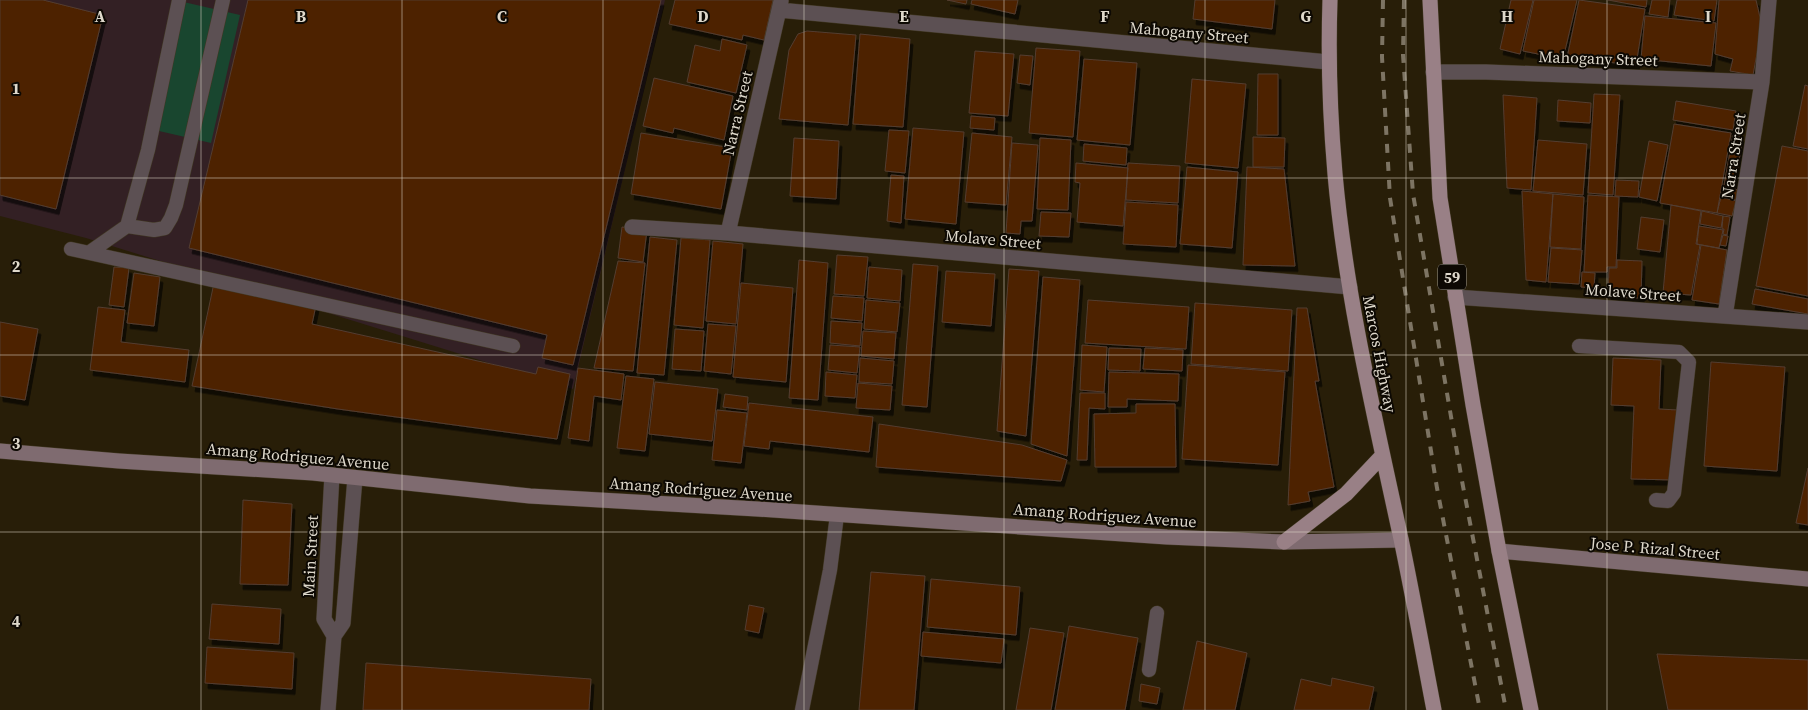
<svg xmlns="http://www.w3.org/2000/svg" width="1808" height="710" font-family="'Source Serif 4',serif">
	<defs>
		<filter id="shadow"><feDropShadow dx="3" dy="5.5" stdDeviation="0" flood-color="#0009"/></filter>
	</defs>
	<rect width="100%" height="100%" fill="#281e08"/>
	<path fill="#332024" d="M0 0H665L573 389 86 238 0 216Z"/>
	<path fill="#19462f" d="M175 0 240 15 211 143 146 128Z"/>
	<path fill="#4e2100" stroke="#533d30" filter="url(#shadow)" d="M0 0H43L103 15 56 209 0 195Z
		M248 0H661L573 365 542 358 547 335 189 248Z
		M675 0H773L764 40 743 35 742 40 669 24Z
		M947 0H967L966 4Z
		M972 0H1018L1015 14 971 4Z
		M1195 0H1275L1272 29 1193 19Z
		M1511 0H1533L1520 54 1500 49Z
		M1534 0H1577L1563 59 1523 51Z
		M1579 0 1645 9 1636 65 1567 58Z
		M1608 0H1647L1646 7Z
		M1652 0H1670L1668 17 1649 14Z
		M1677 0H1717L1714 21 1674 15Z
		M1719 0H1756L1762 26 1753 75 1730 71 1733 59 1715 54Z
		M1645 16 1716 23 1711 66 1641 59Z
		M807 31 856 35 848 125 779 119 789 50 798 34Z
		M860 34 910 39 903 127 853 124Z
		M722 39 747 45 736 93 687 82 695 45 720 51Z
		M1036 48 1080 51 1073 137 1029 133Z
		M975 51 1014 54 1008 116 969 113Z
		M1020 55 1033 56 1030 85 1017 83Z
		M1084 59 1137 63 1130 145 1077 140Z
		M1258 74H1278V135H1257Z
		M654 78 733 96 724 140 674 128 673 133 643 126Z
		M1192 79 1246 84 1238 168 1185 163Z
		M1805 85 1808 86V149L1793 146Z
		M1594 94 1620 95 1613 195 1588 193Z
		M1503 95 1537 98 1531 190 1507 188Z
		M1558 100 1591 103 1590 123 1557 121Z
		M1676 101 1736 111 1733 130 1673 120Z
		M971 116 995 118 994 130 970 128Z
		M1674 124 1731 133 1717 213 1660 203Z
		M913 128 964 132 956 224 905 219Z
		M889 130 909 131 905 173 885 171Z
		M641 133 732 148 721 209 631 194Z
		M972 133 1012 137 1006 205 965 202Z
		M1733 135 1743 137 1734 189 1738 190 1736 200 1722 197Z
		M1253 137 1285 138 1284 167H1253Z
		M794 138 839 141 836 199 790 196Z
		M1040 138 1071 140 1068 210 1037 209Z
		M1538 140 1587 144 1583 195 1533 191Z
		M1649 141 1668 145 1657 201 1639 197Z
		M1012 143 1038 145 1032 221H1021L1020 234 1006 233Z
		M1084 144 1127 148 1126 165 1083 161Z
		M1782 146 1808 151V296L1756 286Z
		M1076 163 1128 168 1123 226 1077 222 1080 183 1075 182Z
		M1128 163 1180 166 1178 203 1126 200Z
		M1187 167 1238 172 1232 248 1180 244Z
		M1247 167 1284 169 1295 266 1243 265Z
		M891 175 904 176 901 223 887 221Z
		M1616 180 1639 181 1638 197 1615 196Z
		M1522 191 1553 194 1546 282 1526 280Z
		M1553 194 1584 197 1581 249 1550 247Z
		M1588 195 1619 197 1616 267H1607V272H1584Z
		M1721 197 1736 201 1732 216 1717 213Z
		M1126 202 1178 205 1176 247 1123 244Z
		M1671 205 1701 211 1696 244 1700 245 1691 295 1663 293Z
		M1702 211 1723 216 1721 228 1700 224Z
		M1041 212 1071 213 1069 237 1039 236Z
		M1723 216 1730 217 1727 235 1723 234 1724 229H1722Z
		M1641 217 1664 220 1660 252 1637 249Z
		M1699 226 1723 230 1719 248 1697 244Z
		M622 227 647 230 643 262 618 258Z
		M1723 235 1728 236 1726 246 1720 245Z
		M650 237 677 240 664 375 637 373Z
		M681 238 710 240 703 328 674 325Z
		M713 241 743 244 736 324 706 321Z
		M1701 245 1727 250 1719 304 1692 300Z
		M1551 248 1582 250 1579 284 1548 282Z
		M837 255 868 257 864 296 834 294Z
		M799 260 828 263 818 400 789 398Z
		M1617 260 1642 261 1641 298 1608 297 1609 268H1617Z
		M618 261 645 263 633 371 594 368Z
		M913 264 938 266 927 407 902 405Z
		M114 267 129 268 124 307 109 305Z
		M869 267 902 270 900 301 867 298Z
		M1009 269 1039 271 1026 436 997 431Z
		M946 271 995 274 991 326 942 322Z
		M1582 272 1595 273 1594 288 1581 287Z
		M134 273 160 277 154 326 127 323Z
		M1043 277 1080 280 1067 456 1031 444Z
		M214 283 316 305 312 324 536 374 538 367 570 374 557 439 338 409 192 386Z
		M741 283 793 288 786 382 733 377Z
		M1755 289 1808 299V314L1752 304Z
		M833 296 864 298 862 321 831 318Z
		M866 300 900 303 897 332 864 329Z
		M1088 300 1189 307 1186 349 1085 343Z
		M1195 303 1292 310 1288 371 1191 364Z
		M98 307 125 310 121 342 189 350 185 382 90 370Z
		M1297 308H1307L1319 381H1315L1334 487 1308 492 1310 501 1288 505Z
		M831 321 862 323 860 346 830 343Z
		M0 322 38 329 25 400 0 396Z
		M708 324 736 326 731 374 704 371Z
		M675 329 704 331 701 371 672 369Z
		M863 331 896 333 894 359 861 356Z
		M830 345 860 347 857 373 828 370Z
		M1082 345 1107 347 1104 392 1080 390Z
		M1109 348 1141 349 1140 371 1108 370Z
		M1145 348 1183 350 1182 371 1143 369Z
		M860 358 894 361 892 384 859 382Z
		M1613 358 1661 360 1659 409 1678 410 1675 480 1631 479 1634 406 1611 405Z
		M1711 362 1785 367 1777 471 1704 466Z
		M1188 365 1285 372 1278 465 1182 459Z
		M578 368 624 374 621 400 594 396 589 441 568 438Z
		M826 372 857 375 855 398 825 396Z
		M1109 372 1179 374 1178 401 1127 399V407H1108Z
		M626 376 654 379 645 451 617 448Z
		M655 382 718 389 712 441 649 434Z
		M858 383 892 386 890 410 856 408Z
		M1080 393H1105V409L1089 408 1087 460H1077Z
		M725 394 748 397 747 410 723 407Z
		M749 403 873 417 869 452 770 441 769 449 744 446Z
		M1136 404H1175L1176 467H1095L1094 414 1136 413Z
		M717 410 747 413 741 463 712 460Z
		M879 424 1022 445 1067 460 1061 481 876 467Z
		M1808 468V525L1796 523Z
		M243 500 292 504 288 585 240 584Z
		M871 572 925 576 914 710H859Z
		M931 579 1020 587 1016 635 927 627Z
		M212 604 281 609 279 644 209 639Z
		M749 605 764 608 759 633 745 630Z
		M1069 626 1138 638 1125 710H1055Z
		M1030 628 1064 633 1051 710H1016Z
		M923 632 1004 639 1001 663 921 656Z
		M1197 641 1247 653 1235 710H1183Z
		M207 647 294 653 292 689 205 683Z
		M1657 654 1808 660V710H1668Z
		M366 663 591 679 589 710H363Z
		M1332 678 1374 687 1369 710H1294L1301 679 1331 686Z
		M1141 684 1160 688 1157 704 1139 701Z"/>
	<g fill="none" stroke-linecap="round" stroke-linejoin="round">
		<defs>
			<path id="lane" d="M127 226 154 230 165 228 171 218 176 205 223 0
				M71 249 513 346
				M90 252 127 226 148 150 179 0
				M1579 346 1679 352 1689 362 1674 493 1668 501 1656 500
				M1149 670 1157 613
				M802 710 830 570 837 515"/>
			<path id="street" d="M779 10 1328 62
				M1433 72H1486L1762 82
				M632 227 728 233 1350 287
				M728 233 781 1
				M1455 297 1808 322
				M1725 316 1762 82 1769 0
				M332 475 324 619 334 636
				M328 710 334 636 343 623 355 478"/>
			<path id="secondary" d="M0 451 119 461 313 473 530 496 757 509 1167 537 1284 542 1401 540
				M1499 551 1808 579"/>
			<path id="primary" d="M1330 0C1328 58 1330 116 1335 174 1346 297 1375 418 1401 539 1413 596 1423 653 1434 710
				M1430 0 1440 198 1473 405 1499 551 1531 710
				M1284 542 1346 494 1382 456"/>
		</defs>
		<use href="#lane" stroke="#413823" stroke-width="15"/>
		<use href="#street" stroke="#413823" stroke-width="16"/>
		<use href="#secondary" stroke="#413823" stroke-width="16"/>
		<use href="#primary" stroke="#413823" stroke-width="16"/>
		<use href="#lane" stroke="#5c5053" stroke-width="14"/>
		<use href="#street" stroke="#5c5053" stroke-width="15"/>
		<use href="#secondary" stroke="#7f6b70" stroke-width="15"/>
		<use href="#primary" stroke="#998086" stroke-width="15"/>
		<path stroke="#7d7463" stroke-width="4" stroke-dasharray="9 9" stroke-linecap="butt" d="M1383 0 1382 57 1390 198 1437 488 1480 710
			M1404 0 1403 55 1413 194 1462 481 1506 710"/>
	</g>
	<path fill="none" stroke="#ded8cb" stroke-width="1" stroke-opacity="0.55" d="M201 0V710M402 0V710M603 0V710M804 0V710M1004 0V710M1205 0V710M1406 0V710M1607 0V710M0 178H1808M0 355H1808M0 532H1808"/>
	<g text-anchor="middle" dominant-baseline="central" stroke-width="4" stroke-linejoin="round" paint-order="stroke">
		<rect fill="#0d0903" stroke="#9f9a8f" stroke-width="1" x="1438" y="264.5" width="28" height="25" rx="4"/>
		<g font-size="15" font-weight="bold" fill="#ded8cb">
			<text x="1452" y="277">59</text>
		</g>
		<g font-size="16" fill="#ded8cb" stroke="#0d0903">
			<text transform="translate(1189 32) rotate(5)">Mahogany Street</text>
			<text transform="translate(1598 58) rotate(2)">Mahogany Street</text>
			<text transform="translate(737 113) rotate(-77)">Narra Street</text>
			<text transform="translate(1733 156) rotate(-81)">Narra Street</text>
			<text transform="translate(993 239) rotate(5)">Molave Street</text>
			<text transform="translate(1633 292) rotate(4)">Molave Street</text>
			<text transform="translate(1380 354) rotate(79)">Marcos Highway</text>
			<text transform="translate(298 456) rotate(5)">Amang Rodriguez Avenue</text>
			<text transform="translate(701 489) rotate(4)">Amang Rodriguez Avenue</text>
			<text transform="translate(1105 515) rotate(4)">Amang Rodriguez Avenue</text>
			<text transform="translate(1655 548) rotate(5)">Jose P. Rizal Street</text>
			<text transform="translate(310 556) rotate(-87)">Main Street</text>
		</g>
	</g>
	<g font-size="16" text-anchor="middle" font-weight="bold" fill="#ded8cb" stroke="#0d0903" stroke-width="4" stroke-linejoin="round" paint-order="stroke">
		<text x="100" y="22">A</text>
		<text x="301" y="22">B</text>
		<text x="502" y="22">C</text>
		<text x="703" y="22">D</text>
		<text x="904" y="22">E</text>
		<text x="1105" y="22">F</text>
		<text x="1306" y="22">G</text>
		<text x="1507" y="22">H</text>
		<text x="1708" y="22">I</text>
		<text x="16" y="94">1</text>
		<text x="16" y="272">2</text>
		<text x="16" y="449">3</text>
		<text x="16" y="627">4</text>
	</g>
</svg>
